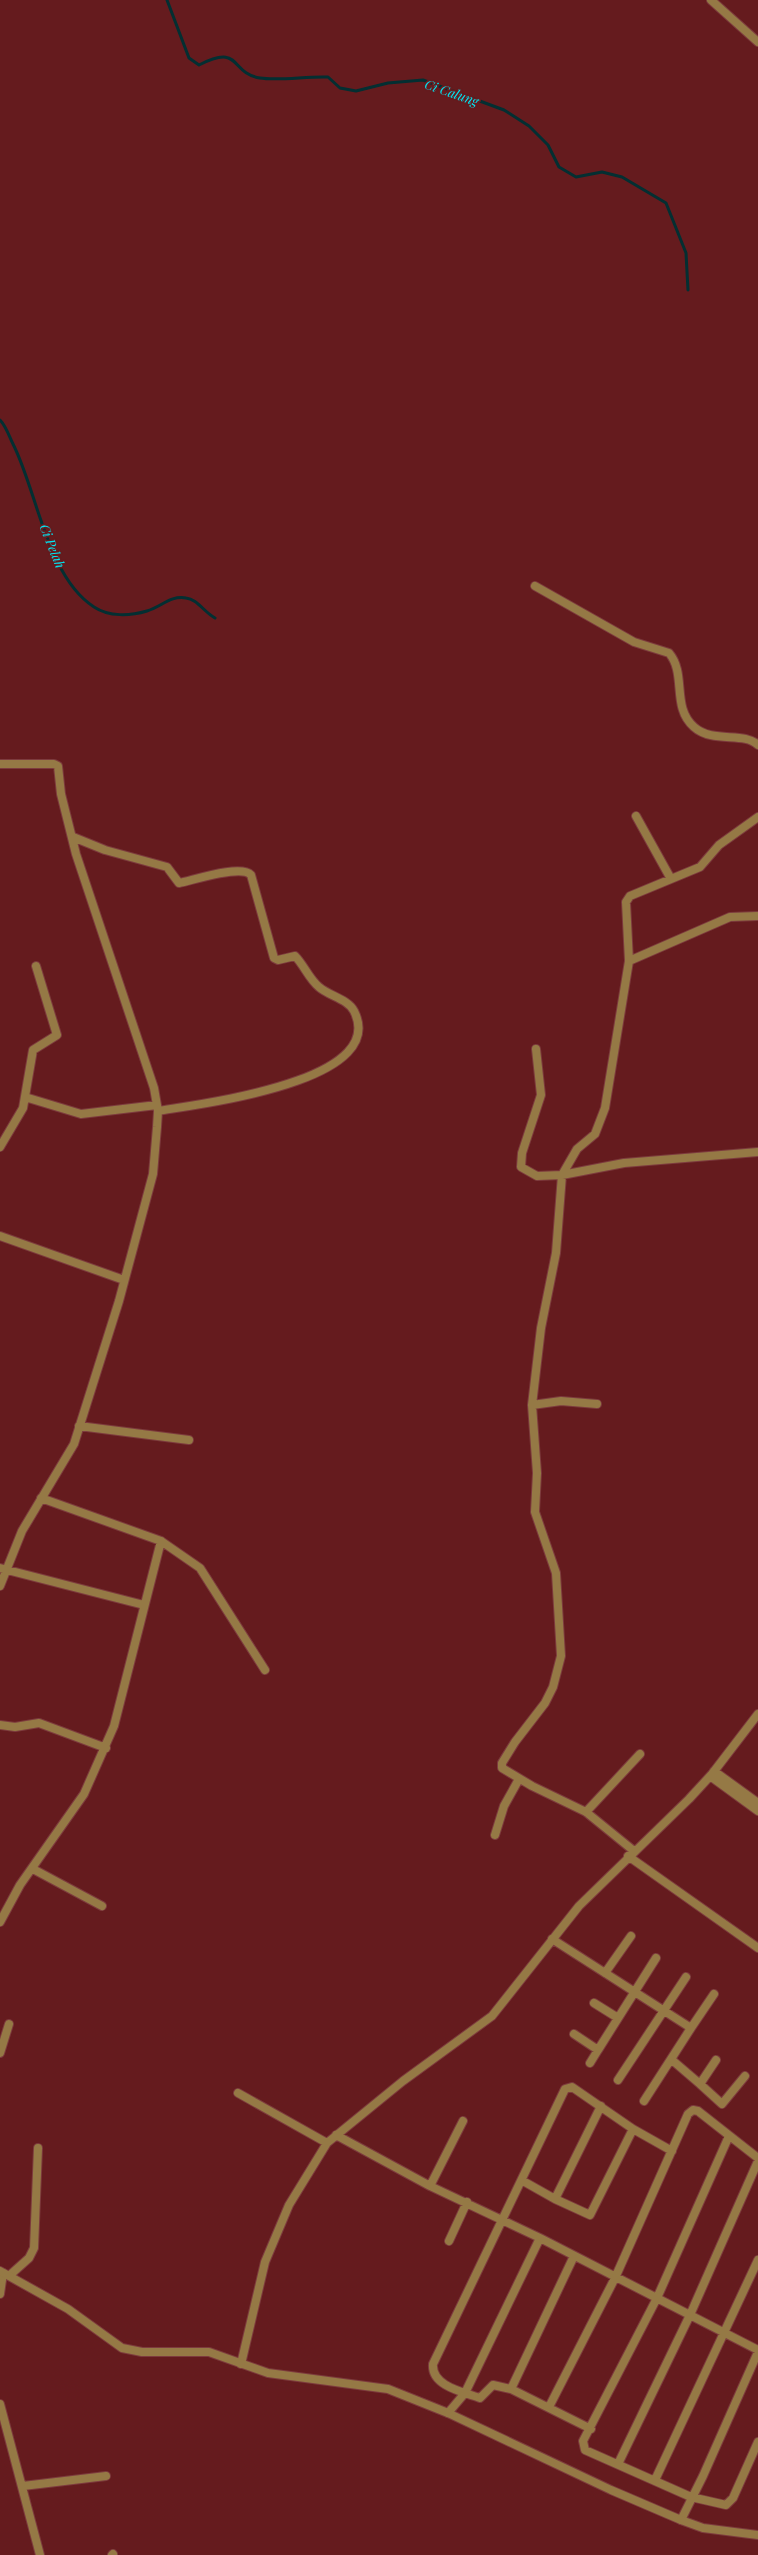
<svg xmlns="http://www.w3.org/2000/svg" width="758" height="2555" font-family="'Playfair Display',serif">
	<rect width="100%" height="100%" fill="#651b1e"/>
	<g fill="none" stroke-linecap="round" stroke-linejoin="round">
		<path stroke="#032f32" stroke-width="3" d="M167 0 189 58 199 65C242 43 229 73 260 78 278 81 308 76 328 77L340 88 356 91 388 83 423 80 504 110 529 126 548 145 559 167 576 177 602 172 622 177 666 203 686 253 688 290
			M0 420C6 426 9 436 13 444 37 491 47 577 94 607 109 617 130 616 147 611 161 607 171 595 186 598 197 599 204 612 215 618"/>
		<defs>
			<path id="minor" d="M535 586 634 642 669 653C687 674 671 707 694 727 713 744 744 731 758 745
				M0 764H54L58 766 61 794 76 854 154 1088 158 1111 157 1127 153 1174 119 1301 74 1444 22 1531 0 1586
				M636 816 671 879
				M73 837 105 850 167 867 179 883C194 880 241 864 251 875L274 958 278 960 295 956C304 965 309 979 319 987 329 996 348 999 354 1011 390 1082 198 1104 158 1111
				M629 961 730 917 758 916
				M536 1049 541 1095 522 1153 521 1167 537 1176 562 1175 624 1163 758 1152
				M25 1097 81 1114 157 1105
				M0 1147 23 1108 33 1050 57 1035 36 966
				M0 1236 124 1280
				M532 1405 561 1401 597 1404
				M79 1426 189 1440
				M41 1498 161 1541 200 1568 265 1670
				M0 1568 144 1605
				M0 1725 15 1727 39 1723 106 1748
				M714 1771 758 1803
				M710 1776 758 1811
				M586 1812 640 1754
				M495 1835 504 1806 519 1779
				M634 1851 586 1812 532 1786 502 1768V1763L515 1742 545 1703 553 1687 561 1656 556 1573 535 1512 537 1473 532 1405 541 1328 556 1253 562 1175 577 1149 595 1134 605 1108 629 961 626 902 630 896 700 867 719 845 758 817
				M628 1856 758 1948
				M33 1869 102 1906
				M0 1922 20 1885 84 1794 114 1726 161 1541
				M552 1939 691 2028 714 1994
				M605 1973 631 1936
				M594 2003 618 2018
				M574 2034 598 2050 656 1958
				M0 2053 9 2024
				M672 2060 700 2084 716 2060
				M590 2063 598 2050
				M618 2080 686 1977
				M700 2084 722 2104 745 2076
				M238 2093 327 2143
				M644 2101 691 2028
				M336 2135 430 2186 540 2238 758 2350
				M729 2136 657 2298 583 2441 585 2450 691 2497 726 2505 733 2498 758 2442
				M523 2181 555 2199 601 2106
				M430 2186 463 2121
				M555 2199 590 2215 633 2129
				M449 2241 467 2202
				M574 2256 511 2389 493 2385 480 2398C463 2392 431 2386 433 2364L565 2089 572 2087 633 2129 672 2151
				M10 2275 29 2258 34 2248 38 2148
				M0 2294 3 2273
				M241 2364 265 2262 289 2205 327 2143 403 2081 492 2016 579 1906 689 1799 712 1774 758 1714
				M511 2389 591 2429
				M0 2404 40 2555
				M549 2407 615 2278 688 2114 693 2110 698 2111 758 2158
				M448 2413 465 2393 540 2238
				M618 2464 690 2315 758 2161
				M655 2480 758 2260
				M23 2486 106 2476
				M681 2520 703 2476 758 2352
				M112 2555 113 2554"/>
			<path id="tertiary" d="M711 0 758 42
				M0 2271 68 2309 122 2348 142 2352H209L268 2373 388 2389 448 2413 611 2490 681 2520 703 2528 758 2535"/>
		</defs>
		<use href="#minor" stroke="#7d3b3d" stroke-width="10"/>
		<use href="#tertiary" stroke="#7d3b3d" stroke-width="10"/>
		<use href="#minor" stroke="#957945" stroke-width="8"/>
		<use href="#tertiary" stroke="#957945" stroke-width="8"/>
	</g>
	<g text-anchor="middle" dominant-baseline="central" stroke-width="3.5" stroke-linejoin="round" paint-order="stroke">
		<g font-size="13" font-style="italic" fill="#00e6f3" stroke="#651b1e">
			<text transform="translate(452 92) rotate(19)">Ci Calung</text>
			<text transform="translate(53 546) rotate(68)">Ci Pelah</text>
		</g>
	</g>
</svg>
